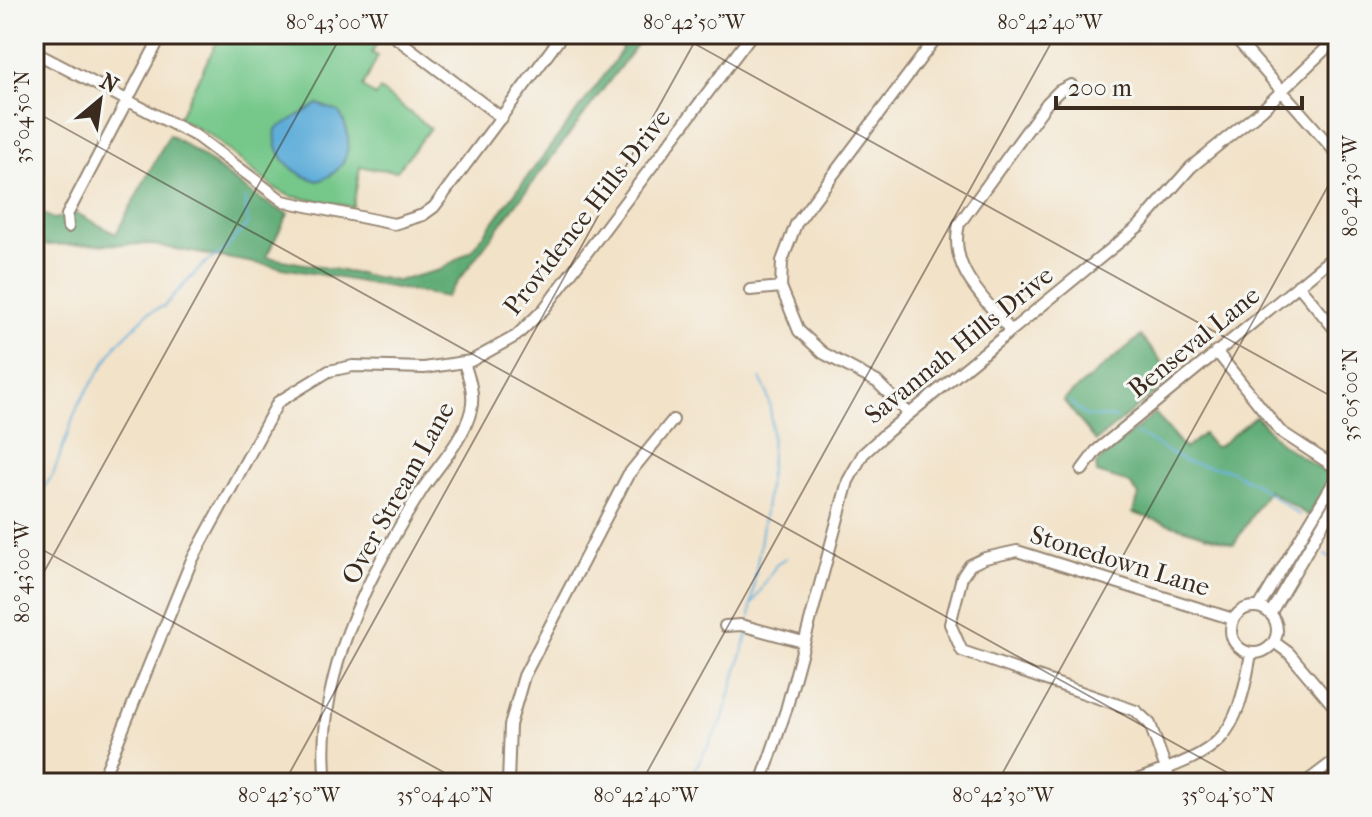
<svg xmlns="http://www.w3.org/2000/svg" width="1372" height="817" font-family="'IM FELL French Canon',serif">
	<rect width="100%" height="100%" fill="#f6f6f2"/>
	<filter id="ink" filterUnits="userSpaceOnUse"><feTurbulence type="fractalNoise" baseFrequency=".0125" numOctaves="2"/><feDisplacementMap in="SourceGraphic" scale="16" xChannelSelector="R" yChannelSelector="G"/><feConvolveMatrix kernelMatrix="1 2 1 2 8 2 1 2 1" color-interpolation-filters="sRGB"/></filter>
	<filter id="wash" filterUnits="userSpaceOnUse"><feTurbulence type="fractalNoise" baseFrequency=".006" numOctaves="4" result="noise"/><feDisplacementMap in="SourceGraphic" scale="32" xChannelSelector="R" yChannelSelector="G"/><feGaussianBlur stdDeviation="1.8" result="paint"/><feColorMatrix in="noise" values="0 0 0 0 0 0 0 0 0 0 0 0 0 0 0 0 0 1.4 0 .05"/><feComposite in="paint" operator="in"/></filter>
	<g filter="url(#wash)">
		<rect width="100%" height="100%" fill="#f2e2c8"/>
		<path fill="#74c78a" stroke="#587854" stroke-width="2" d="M221 34H381L372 53 378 56 363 87 375 96 380 90 430 128 397 171 360 167 353 207 290 196 274 188 210 135 178 118Z"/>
		<path fill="#5fac76" stroke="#4d6b4a" stroke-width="2" d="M625 34H645L446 297 147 244 34 245V209L53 219 78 214 116 234 169 135C211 158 245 195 288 214L266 257 397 281 440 270 472 250 606 73 621 51Z
			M1141 336 1174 377 1096 441 1063 400Z
			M1155 413 1185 449 1203 434 1214 447 1219 446 1256 416 1280 443 1331 476 1309 516 1268 490 1234 544 1133 513 1139 495 1129 483 1097 473 1096 464Z"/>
		<path fill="#5fadd9" stroke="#4d6c7c" stroke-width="2" d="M318 104 339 112C356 140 349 171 318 181 294 175 272 156 276 129Z"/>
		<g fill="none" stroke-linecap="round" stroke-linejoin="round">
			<path stroke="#5fadd9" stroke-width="2" d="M1070 402 1086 416 1116 418
				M1136 433 1186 462 1229 470 1256 484 1299 515
				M34 501 53 475 78 405 117 344 148 313 164 306 204 264 224 251 248 223 244 198
				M1325 555 1338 562
				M751 606 776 565 786 558
				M750 618C753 565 790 417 760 379
				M687 783 722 721 748 633"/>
		</g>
	</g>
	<g filter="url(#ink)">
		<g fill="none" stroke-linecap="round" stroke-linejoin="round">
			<defs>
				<path id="minor" d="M391 34 502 118
					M1232 34 1338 155
					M34 38 35 34
					M34 52 196 136 283 201 394 224 423 215 434 207 563 34
					M68 227 67 215 162 34
					M1298 285 1338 333
					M750 290 781 287
					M1010 330C984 298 948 268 959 224L1047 103 1059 91 1071 85
					M1216 351 1280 431 1338 469
					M909 414 877 382 823 353 799 331 781 287 782 261 796 224 939 34
					M1082 470 1096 451 1338 253
					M1259 607 1338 475
					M1231 630a23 23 0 1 1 46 0a23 23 0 1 1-46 0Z
					M1270 614 1338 498
					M725 626 741 625 803 642
					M1274 642 1289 653 1338 711
					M101 783 191 562 278 402 329 371 353 366 424 368 471 361 516 336 544 309 752 34
					M326 783C314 679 366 579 420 493 436 468 464 440 471 410 475 394 469 378 464 363
					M508 783 510 725 524 676 628 475 673 420
					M761 783 786 710 848 481 863 454 886 433 1139 226 1191 167 1263 109 1338 37
					M1129 783C1216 750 1235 750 1251 653
					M1171 783 1150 724 1136 711 962 651 950 624 962 577 970 565 985 558 1017 551 1233 619
					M1305 783 1338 758"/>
			</defs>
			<use href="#minor" stroke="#968673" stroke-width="14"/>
			<use href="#minor" stroke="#fff" stroke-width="10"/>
		</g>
	</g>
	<path fill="none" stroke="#3b2a1e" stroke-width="2" stroke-opacity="0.45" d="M677 34 1338 400M34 111 1246 783M34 545 463 783M34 590 342 34M284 783 699 34M641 783 1056 34M997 783 1338 168"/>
	<g text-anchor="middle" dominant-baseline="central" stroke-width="6" stroke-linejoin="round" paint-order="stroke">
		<g font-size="26" fill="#3b2a1e" stroke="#f6f6f2">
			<text transform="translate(587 212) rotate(-52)">Providence Hills Drive</text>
			<text transform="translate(1194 342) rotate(-39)">Benseval Lane</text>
			<text transform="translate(959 345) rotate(-39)">Savannah Hills Drive</text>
			<text transform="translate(398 493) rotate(-61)">Over Stream Lane</text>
			<text transform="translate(1120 561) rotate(17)">Stonedown Lane</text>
		</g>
	</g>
	<rect width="1372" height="817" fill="none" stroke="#f6f6f2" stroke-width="88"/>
	<g transform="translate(100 100) rotate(29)" stroke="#f6f6f2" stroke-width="6" paint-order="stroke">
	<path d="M0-6L14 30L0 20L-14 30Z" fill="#3b2a1e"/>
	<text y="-12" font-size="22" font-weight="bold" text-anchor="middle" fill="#3b2a1e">N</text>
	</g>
	<path d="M1056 96v12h246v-12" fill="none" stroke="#3b2a1e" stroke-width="4"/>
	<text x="1068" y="96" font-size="24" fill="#3b2a1e" stroke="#f6f6f2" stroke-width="6" paint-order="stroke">200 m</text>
	<rect x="44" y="44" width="1284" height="729" fill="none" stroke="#3b2a1e" stroke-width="3"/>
	<g font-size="20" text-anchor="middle" fill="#3b2a1e">
		<text x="337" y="29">80°43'00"W</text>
		<text x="694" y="29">80°42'50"W</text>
		<text x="1050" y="29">80°42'40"W</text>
		<text transform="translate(22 117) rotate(-90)" y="7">35°04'50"N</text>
		<text transform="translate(1350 186) rotate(-90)" y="7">80°42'30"W</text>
		<text transform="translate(1350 395) rotate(-90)" y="7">35°05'00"N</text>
		<text transform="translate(22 572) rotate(-90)" y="7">80°43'00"W</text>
		<text x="289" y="802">80°42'50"W</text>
		<text x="445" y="802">35°04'40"N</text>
		<text x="646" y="802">80°42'40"W</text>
		<text x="1003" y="802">80°42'30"W</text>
		<text x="1228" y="802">35°04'50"N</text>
	</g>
</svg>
